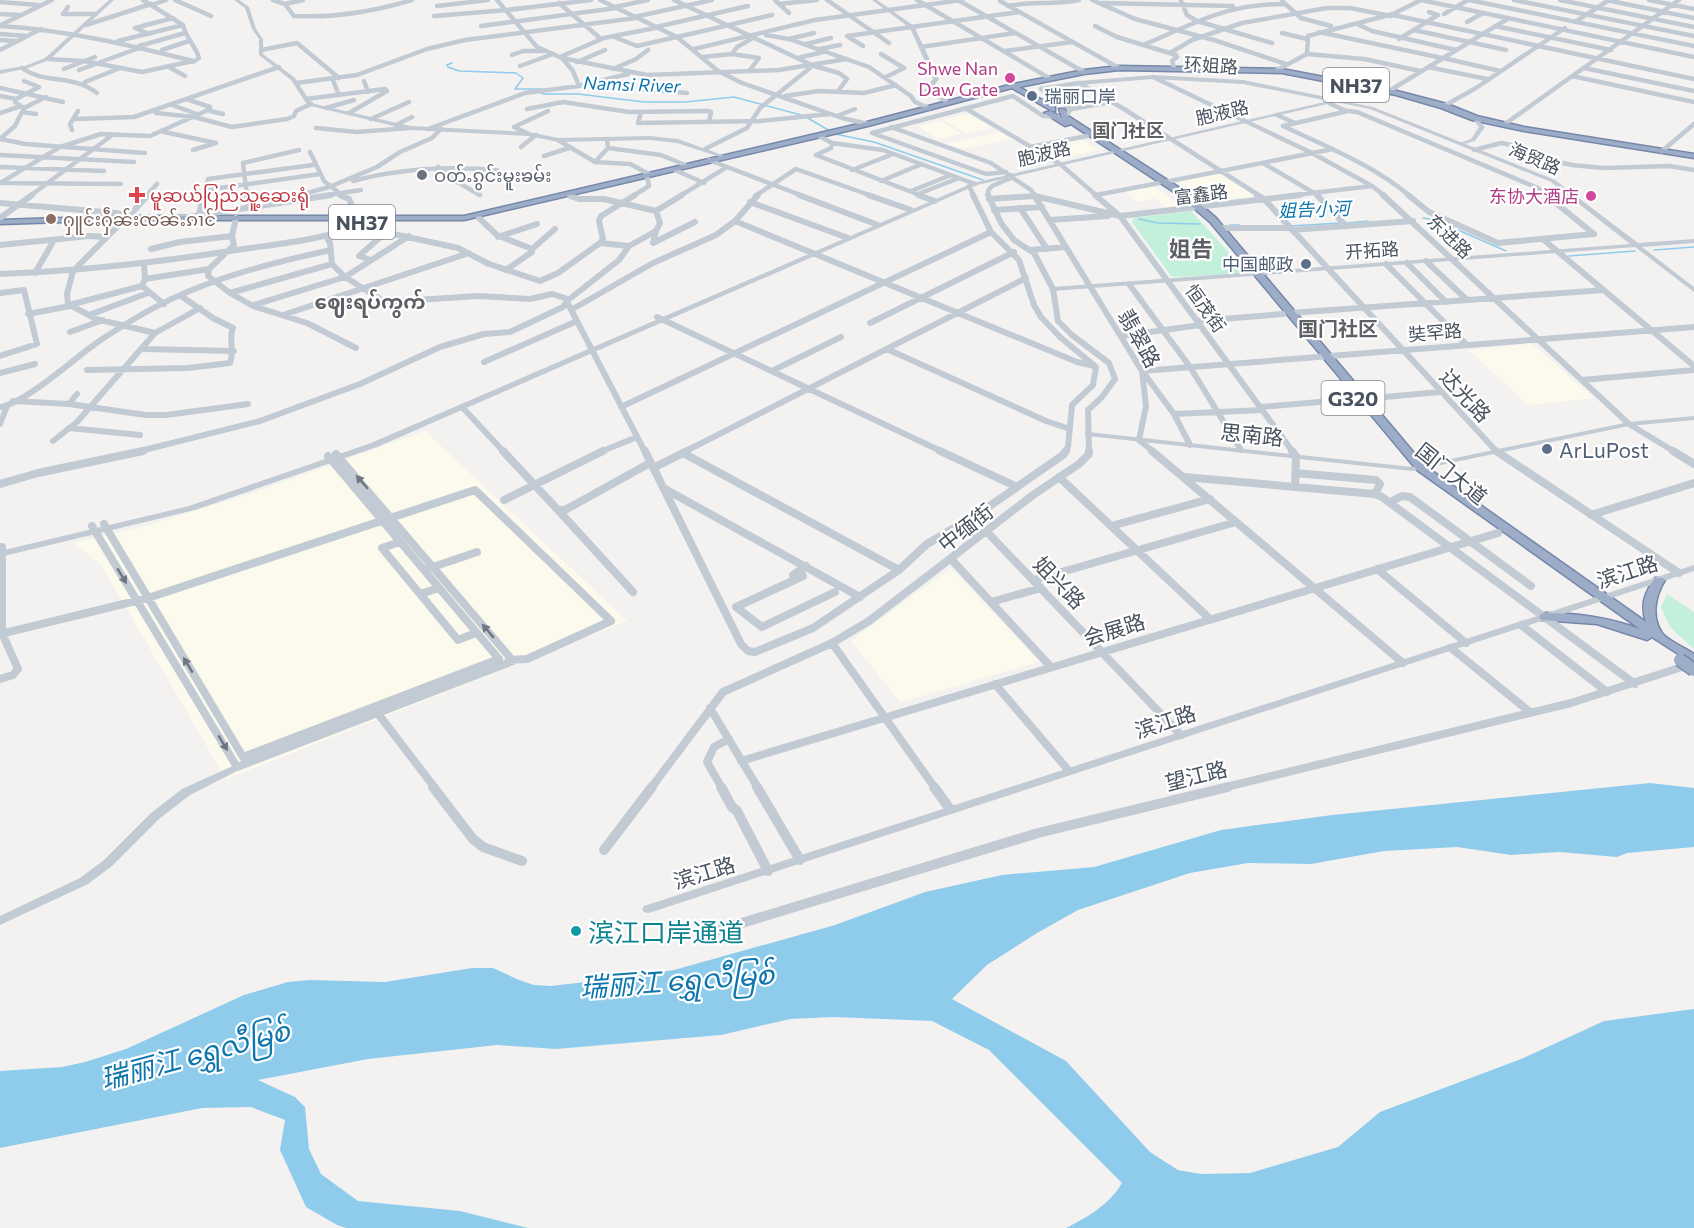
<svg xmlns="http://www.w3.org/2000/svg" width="1694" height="1228" font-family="Commissioner,'Noto Sans SC','Noto Sans Myanmar',sans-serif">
	<rect width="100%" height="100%" fill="#f4f2f1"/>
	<path fill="#fcfaed" d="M969 114 993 128 966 134 942 119Z
		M941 121 962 134 938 139 918 126Z
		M1000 132 1011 139 963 149 946 144Z
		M1079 138 1099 150 1058 159 1037 146Z
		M1219 173 1254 196 1210 202 1178 181Z
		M1151 185 1169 197 1180 207 1167 208 1155 198 1138 202 1124 191Z
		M1532 344 1594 398 1528 405 1469 350Z
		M425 431 627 621 226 779 101 565 74 543 146 526 250 494Z
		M951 568 1039 662 900 702 851 641Z"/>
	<path fill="#c2f0da" d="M1191 211 1243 268 1240 274 1172 277 1132 222 1134 218Z
		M1667 594 1694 612V649L1670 627 1661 607Z"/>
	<path fill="#8fccec" d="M1650 783 1694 788V847L1627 853 1617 857 1559 852 1511 855 1457 847 1384 851 1311 864 1248 863 1190 873 1078 910 1037 933 987 965 952 999 1066 1061 1150 1152 1178 1170 1201 1174 1250 1173 1338 1147 1380 1112 1521 1059 1604 1021 1694 1009V1228H1066C1088 1217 1110 1204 1122 1183L989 1050 932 1021 834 1017 790 1019 721 1035 556 1049 497 1045 368 1059 258 1080 295 1097 305 1107 309 1149 321 1174 358 1201 460 1211 528 1228H346L337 1225 306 1207 280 1150 285 1120 251 1107 202 1108 0 1148V1071L62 1067 85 1062 126 1049 244 995 288 982 310 980 385 982 472 968H493L519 980 534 985 551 986 628 977 674 970 835 925 925 892 1002 875 1094 867 1221 830 1332 815Z"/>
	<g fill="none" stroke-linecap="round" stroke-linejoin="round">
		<path stroke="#8fccec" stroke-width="1.5" d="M452 63 447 65 448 67 459 71 516 73 523 78 515 89H542L541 93 545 94H578L644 102H685L734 97 801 115
			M806 117 835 134 874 142 983 180
			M1423 218 1435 220 1506 251
			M1139 219 1158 223 1200 224
			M1347 223 1368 221
			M1230 225H1239
			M1290 226 1341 223
			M1654 250 1694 247
			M1569 256 1635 251"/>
		<defs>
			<path id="trunk" d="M1119 66 1282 69 1397 91 1447 104 1477 116 1524 127 1694 154V158L1524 131 1472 120 1441 108 1396 95 1282 73 1119 70 1084 74 1019 87 1055 107V111H1052L1012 88 868 126 464 220H126L0 224V220L126 216H464L867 122 1013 84 1084 70Z
				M1059 109H1065L1068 116 1186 192 1216 218 1425 466 1646 622C1640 605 1645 592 1655 578H1663L1665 580C1655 596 1651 617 1662 633 1667 640 1687 649 1694 654V664L1652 637 1647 640 1597 624 1541 620 1539 617 1541 614 1545 613C1579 613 1609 618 1640 629L1417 470 1210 222 1180 196 1071 124 1065 126 1044 113 1051 111 1062 118Z"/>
		</defs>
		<use href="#trunk" stroke="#7588ab" stroke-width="3"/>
		<path stroke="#c2cad3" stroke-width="4.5" d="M143 0 183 25C186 38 195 45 199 58L193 62
			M175 0 211 16
			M273 0 285 4 294 16C335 18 372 12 412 0
			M497 0 537 47 562 58 573 71 579 86
			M600 0 677 37 718 71 742 83 842 118 868 124
			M674 0 814 66 839 73 847 79 838 91
			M775 0 789 13
			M827 0 889 43
			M917 0 1049 78
			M958 0 1084 72
			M1092 0 1135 19 1214 40 1286 64
			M1421 0 1694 57
			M1469 0 1694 46
			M1514 0 1694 36
			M1560 0 1694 27
			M1606 0 1694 18
			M1649 0 1694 9
			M1000 1 1119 68
			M1181 1 1187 15 1197 21 1272 43
			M1282 1 1301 18 1331 26
			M0 2 38 5
			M559 3 601 39
			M1101 3 1233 6
			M285 4 303 0
			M779 4 817 0
			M152 5 166 0
			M437 6 488 0
			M1008 6C1032 1 1055 5 1079 0
			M68 7 63 14H96
			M615 7 648 0
			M507 10 591 0
			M0 14 20 15
			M1444 14 1468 0
			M1393 15 1694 79
			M434 16 507 10
			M634 17 712 0
			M1467 22 1483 13
			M1575 22 1609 0
			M1357 24 1372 31 1456 50
			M1 25 52 0
			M86 25 151 4
			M0 26C66 30 129 45 193 61L142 72 84 61 47 59
			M481 26 616 8
			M1095 26 1117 37 1176 55 1177 57 1172 61 1174 68
			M1495 26 1611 50
			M656 27 748 6
			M1414 30 1506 50
			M1319 32 1442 58
			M1282 33 1307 39
			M0 34 27 36
			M149 34 135 28 173 18
			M766 35 789 39 869 67 911 96 915 102 929 108
			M614 37 637 46 676 37
			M677 37 772 15
			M789 39 814 33
			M1399 39 1438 15 1429 12
			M0 40 16 41
			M118 41 183 25
			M806 44 831 38
			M1143 45C1197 23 1224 4 1285 4
			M139 46 185 33
			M863 46 847 36 1019 12
			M921 47 1015 33
			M694 49 815 20 962 0
			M820 49 840 45
			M0 50 41 29
			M162 50 189 41
			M261 50 297 43 339 78
			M1004 51 1072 42
			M1170 53 1192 40 1242 23 1327 8H1350L1391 16
			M732 54 737 47 751 39
			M881 54 904 68 886 77
			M1307 54 1364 59 1420 71
			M512 55 523 51H543
			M560 57 604 38 655 28
			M702 57 732 54 759 58 750 70
			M562 58 647 75 779 70 847 59
			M798 58 823 52
			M1443 58 1500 71
			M577 62 605 50
			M520 66 553 54
			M169 67 185 76
			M1428 67 1487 79
			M22 68C46 85 71 73 97 93
			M1584 68 1694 91
			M64 69 95 57
			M613 69 636 59 648 50
			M79 70 139 48
			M1277 70 1307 54 1308 36 1393 14 1421 0
			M1572 76 1694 102
			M1153 77 1312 153 1372 186 1385 196
			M332 78 339 95
			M364 81 368 92
			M85 82 120 68
			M296 83 357 75 427 49 465 40 636 18
			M0 88 63 102
			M639 89 687 93
			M1389 91 1509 18
			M0 96 16 99
			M785 96 819 91 864 93 896 85
			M306 99 385 89 387 91
			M189 100 210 107V111L223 114
			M1329 103 1346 111
			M172 105 197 114
			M1444 106 1476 88 1565 28
			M24 108 46 97
			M326 108 354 100
			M965 108 1060 164 1097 196
			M527 109 563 102 629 112 708 111 711 112 709 122
			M1071 109 1041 89 1079 83 1124 109 1260 196
			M22 112 36 114
			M641 112 638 123 760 121 830 114
			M0 113 21 106
			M156 113 194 117 232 127 287 119 294 116 296 111 311 104
			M349 113 387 91
			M1277 115 1295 123
			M837 116 855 109
			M1065 117 1071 109 1112 102
			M75 119 134 117 279 67
			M371 119 409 102
			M1505 124 1679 0
			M396 125 412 117
			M1283 126 1348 111 1357 112 1538 188 1548 196
			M1283 126C1327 147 1373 165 1410 196
			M891 127 991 163 1031 190 1035 196
			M316 128 357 132 410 128
			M428 129 525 93 579 86 628 74
			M72 130 70 124 78 111
			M164 132 216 143 193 150
			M529 134 514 127 548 111
			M819 136 832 143 883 150 975 184
			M0 139 25 144 145 153
			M0 139 15 126 24 108 15 102 16 99 39 87 24 81
			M558 140 595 162 630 164 649 174
			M832 143 831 148 816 155 922 196
			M521 147 536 135
			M1030 147 1087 136
			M608 148 661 155 685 165
			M705 149 747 128 760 108 810 68
			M1474 150 1501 143 1522 147 1540 158 1572 165 1604 168 1669 166 1694 170
			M1662 151 1694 124
			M310 152 324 181 343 196
			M0 155 134 162
			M544 156 569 148
			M709 160 803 196
			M595 162 608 148 607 139
			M1263 163 1319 196
			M0 167 104 171
			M438 167 450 178 480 195
			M675 170 704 183
			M852 170 893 154
			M1006 172 986 174 872 133 1013 96 1043 116 1058 117
			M353 181C401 168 447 166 497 170
			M881 181 922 164
			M1165 182 1333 149
			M0 183 60 147 101 134 150 136 208 110
			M1 183 121 184
			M969 186 974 196
			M205 190 320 174
			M911 191 951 175
			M304 194 329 187 377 167 400 152 432 138 441 129
			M918 194 959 178
			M1096 195 1159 183
			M30 196 111 136
			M146 196 157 184
			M204 196 208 179 313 165
			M247 196 243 163 299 150
			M322 196 361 190
			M633 196 649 186 647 177
			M680 196 727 167
			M755 196 796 169 872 196
			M989 196 988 191 992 186 1011 178V175
			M1287 196 1372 186"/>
		<path stroke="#c2cad3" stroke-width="6" d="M247 195 248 206
			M340 195 349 199 358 219
			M799 195 878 225
			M868 195 911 210
			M918 195 935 201
			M973 195 991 232 1019 260 1034 305 1041 317 1060 337 1096 367 1093 385 1072 405 1068 447 1065 452
			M988 195 1001 223 1014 240 1034 253 1053 289 1058 321 1072 335 1109 363 1115 379 1102 397 1088 410 1089 452
			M1034 195 1142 371 1146 406 1139 440 1154 452
			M1095 195 1120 216 1293 452
			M1257 195 1264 199 1497 452
			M1317 195 1346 226
			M1383 195 1629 424 1675 452
			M1408 195 1429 212 1498 243 1594 234
			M1546 195 1594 234
			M570 196 579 199H604L656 211
			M989 199 1035 196 1120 216 1300 195
			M750 202 848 238
			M0 203 116 213 147 221
			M1020 208 1047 249
			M994 210 1042 207
			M199 214 204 195
			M130 215 148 195
			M0 218 32 195
			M236 218 232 236 234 245 209 269 208 276 230 293 253 306 307 323 356 348
			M479 218 497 235 532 249V252L506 270
			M1050 220 1108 216
			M123 221 73 271 67 294 68 304 96 319 155 333
			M162 221 331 195
			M735 221 1077 362 1094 366
			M362 225 375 230 458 248 489 264 540 281 558 273 600 243 603 239 599 221 601 216 635 195
			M1220 228H1290
			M1292 230 1413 221
			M656 231 653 243 695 222
			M326 236 330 243 332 264 345 277 385 302 478 296 530 299 552 294 565 298 645 452
			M498 237 537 224
			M1544 240 1694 366
			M600 243 629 246
			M0 245 89 236 105 237
			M151 249 180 242 232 236
			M532 249 555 229
			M1030 250 1066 247
			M371 260 359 256 386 232
			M1426 261 1467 300
			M1407 263 1446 302
			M144 264 145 279 142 286 164 304
			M1386 264 1467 345
			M35 273 54 240
			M0 274C81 271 162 262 243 249 285 243 328 239 368 222
			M145 279 209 269
			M1129 284 1190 367 1241 450
			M0 293 24 290 37 344 0 356
			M230 293 332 264
			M69 305 142 286
			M254 305 345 277 409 236
			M571 310 653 263 716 235 735 221 758 195
			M1290 313 1604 290
			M28 314 70 306
			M286 314 469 253
			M89 315 148 293
			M657 317 943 452
			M1197 321 1283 314
			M870 323 1014 252
			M70 332 103 320
			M1121 336 1200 325
			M143 349 234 351
			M887 349 1046 421 1070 429
			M484 362 577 321
			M87 370 188 368 230 363C235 349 228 338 233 328L213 318 181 296
			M772 371 841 337
			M1142 371 1694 327
			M1143 372 1174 414 1190 445
			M0 373 35 364
			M1582 380 1694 370
			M77 394 69 404 146 415H166L248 404
			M1362 399 1440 392
			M13 401 69 404
			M0 407C25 403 69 363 91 347 107 335 124 325 141 315 199 281 266 264 331 250
			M621 407 991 232
			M1260 407 1354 399
			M463 408 504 452
			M1174 414 1262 410
			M0 424 7 406
			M69 428 140 435
			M53 441 77 422 155 333 200 308
			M136 452 260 421 360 384 440 347 484 334 510 332 563 307 567 301 619 260 629 246 656 231 660 223 656 211 682 195
			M600 452 637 437
			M684 452 1026 278"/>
		<path stroke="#c2cad3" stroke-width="8" d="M503 451 558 510H565L650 463
			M645 451 741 644 748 651 755 652 813 628 899 570 927 544 981 512 1063 455 1066 451
			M940 451 1017 487
			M1152 451 1403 663
			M1292 451 1296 456 1295 487
			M1496 451 1679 573
			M1673 451 1694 464
			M683 453 899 570
			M653 468 687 451
			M1295 473 1376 480 1380 484 1375 494
			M1059 477 1210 619
			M1184 477 1375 494 1382 497 1635 684
			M0 484 38 473 143 451
			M665 489 860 597
			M504 500 603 451
			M1390 502 1402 496 1410 497 1531 586
			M558 510 633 592
			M1591 515 1694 483
			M104 524 243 757 499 659 328 456
			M92 526 237 767 513 661 336 454
			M1111 526 1210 499
			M987 532 1181 735
			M400 542 382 548 458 640 476 633
			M951 559 1051 667
			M430 568 477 552
			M1377 569 1466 643
			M803 576 736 607 762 627 835 592
			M796 579 793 575 806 566
			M1034 580 1236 522
			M420 594 439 588
			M991 602 1041 588
			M1521 625 1607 692
			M0 634 148 598 475 490 611 621 527 659 509 660
			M832 643 935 788
			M1451 648 1530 712
			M0 679 13 675 18 669 2 633V547
			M995 684 1069 771
			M710 708 758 788
			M376 711 435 788
			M741 761 1498 533
			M651 788 723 692 832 643 869 621 1033 495 1079 464 1089 454V451
			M722 788 707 762 714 747 729 739
			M1222 788 1571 703 1688 665"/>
		<path stroke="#c2cad3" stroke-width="10" d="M433 787 473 839 483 847 522 861
			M721 787 732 807 737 811 768 871
			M757 787 800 860
			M934 787 950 809
			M604 850 652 787
			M709 933 1038 833 1228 787"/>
		<path fill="#c2cad3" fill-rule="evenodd" d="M109 0H114L49 60 28 68 0 74V70L25 66 45 58Z
			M234 0H239L249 7 256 29 263 39V54L295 78 310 101 315 104 410 126 529 132 558 138 650 136 678 139 728 157 723 158 677 143 650 140 558 142 529 136 410 130 311 106 306 103 291 80 259 55V39L252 29 245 8Z
			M872 0H877L914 26 939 79 930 91 951 102V104H947L924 91 933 79 910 28Z
			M1153 75 1243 80 1336 99 1340 98 1342 101 1373 107 1555 180 1638 243 1694 239V243L1642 247 1694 287V292L1635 247 1053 291 1050 289 1053 287 1630 244 1551 182 1370 109 1336 102 977 185 377 447 195 510 0 557V551L189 506 371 443 973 183 1329 101 1243 84 1153 79 1079 85 1076 83 1079 81Z
			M1694 416V420L1629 426 1412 471 1088 436 1084 434 1088 432 1412 467 1629 422Z
			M1694 565V571L652 912 648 913 644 912 642 909 644 906Z
			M237 764 241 765 242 767 241 769 190 795 159 819 112 866 88 884 0 925V916L80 878 104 860 151 813 182 789Z"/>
		<path fill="#c5ccd9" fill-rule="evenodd" d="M1475 116 1485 127 1475 141 1460 145V143L1471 139 1479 127 1472 118Z"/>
		<use href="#trunk" fill="#9eadc7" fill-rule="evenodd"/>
		<defs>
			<path id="trunk-bridge" d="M1680 660 1694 670"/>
		</defs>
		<use href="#trunk-bridge" stroke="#7588ab" stroke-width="15" stroke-linecap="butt"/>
		<use href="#trunk-bridge" stroke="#9eadc7" stroke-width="12"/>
	</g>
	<defs><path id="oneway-solid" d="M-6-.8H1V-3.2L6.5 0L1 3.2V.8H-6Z" transform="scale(1.5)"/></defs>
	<g fill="#6d7682">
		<use href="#oneway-solid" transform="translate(362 482) rotate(-131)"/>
		<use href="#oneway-solid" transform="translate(122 576) rotate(59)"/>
		<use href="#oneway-solid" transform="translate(488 631) rotate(-130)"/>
		<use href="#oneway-solid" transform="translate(188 665) rotate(-121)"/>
		<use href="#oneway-solid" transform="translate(223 743) rotate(59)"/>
	</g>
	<g fill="#d1479c" stroke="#fff" stroke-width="2">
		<circle cx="1010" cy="78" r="6"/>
		<circle cx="1591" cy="196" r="6"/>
	</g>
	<g fill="#5c6f8a" stroke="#fff" stroke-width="2">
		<circle cx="1032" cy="96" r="6"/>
		<circle cx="1306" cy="264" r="6"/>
		<circle cx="1547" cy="449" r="6"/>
	</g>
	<circle fill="#6b7280" stroke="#fff" stroke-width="2" cx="422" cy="175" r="6"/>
	<path fill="#e0444e" stroke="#fff" stroke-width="2" d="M134 186h6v6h6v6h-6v6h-6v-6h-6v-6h6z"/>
	<circle fill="#8d6e63" stroke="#fff" stroke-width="2" cx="51" cy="219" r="6"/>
	<circle fill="#0f9aa8" stroke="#fff" stroke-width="2" cx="576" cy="931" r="6"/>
	<g text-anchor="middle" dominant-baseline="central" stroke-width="4.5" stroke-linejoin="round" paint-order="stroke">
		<g font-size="18" fill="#49525f" stroke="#fff">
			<text transform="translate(1211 65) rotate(4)">环姐路</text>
			<text transform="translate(1222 112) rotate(-13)">胞液路</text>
			<text transform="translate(1044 153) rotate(-13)">胞波路</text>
			<text transform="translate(1535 158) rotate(23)">海贸路</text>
			<text transform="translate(1201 194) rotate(-7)">富鑫路</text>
			<text transform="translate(1450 236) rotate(44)">东进路</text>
			<text transform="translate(1372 250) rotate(-4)">开拓路</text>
			<text transform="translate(1206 308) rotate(54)">恒茂街</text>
			<text transform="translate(1435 332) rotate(-5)">奘罕路</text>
		</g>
		<g font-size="18" fill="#b23c85" stroke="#fff" text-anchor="end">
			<text x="998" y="68">Shwe Nan<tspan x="998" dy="21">Daw Gate</tspan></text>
			<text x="1579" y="196">东协大酒店</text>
		</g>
		<g font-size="18" font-style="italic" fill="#0e76ad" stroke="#fff">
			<text transform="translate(632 84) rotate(2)">Namsi River</text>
			<text transform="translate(1314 209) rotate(-2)">姐告小河</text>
		</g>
		<g font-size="18" fill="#4e5e75" stroke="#fff" text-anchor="start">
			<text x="1044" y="96">瑞丽口岸</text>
			<text x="1294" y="264" text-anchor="end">中国邮政</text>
		</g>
		<g font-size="18" font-weight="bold" fill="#5e6066" stroke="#fff">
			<text x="1128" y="130">国门社区</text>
		</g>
		<g font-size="18" fill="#5b616d" stroke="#fff" text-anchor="start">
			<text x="434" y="175">ဝတ်ႉၵွင်းမူးၶမ်း</text>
		</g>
		<g font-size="18" fill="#be3a42" stroke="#fff" text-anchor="start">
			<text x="150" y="195">မူဆယ်ပြည်သူ့ဆေးရုံ</text>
		</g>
		<g font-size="18" fill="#785e54" stroke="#fff" text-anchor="start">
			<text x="63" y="219">ႁူင်းႁဵၼ်းၸၼ်ႉၵၢင်</text>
		</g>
		<g fill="#fff" stroke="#80868f" stroke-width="1.5">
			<rect x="1323" y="68" width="66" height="34" rx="4.5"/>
			<rect x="329" y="205" width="66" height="34" rx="4.5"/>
			<rect x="1321.5" y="381" width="63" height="34" rx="4.5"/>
		</g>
		<g font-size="20" font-weight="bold" fill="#49525f">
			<text x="1356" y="85">NH37</text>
			<text x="362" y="222">NH37</text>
			<text x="1353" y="398">G320</text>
		</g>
		<g font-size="20" font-weight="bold" fill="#5e6066" stroke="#fff">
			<text x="370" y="301">ဈေးရပ်ကွက်</text>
			<text x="1338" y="328">国门社区</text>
		</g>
		<g font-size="21" fill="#49525f" stroke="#fff">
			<text transform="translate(1140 338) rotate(61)">翡翠路</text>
			<text transform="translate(1466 395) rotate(47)">达光路</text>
			<text transform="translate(1252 434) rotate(6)">思南路</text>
			<text transform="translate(1452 473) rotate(39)">国门大道</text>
			<text transform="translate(965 527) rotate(-38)">中缅街</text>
			<text transform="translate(1627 571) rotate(-18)">滨江路</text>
			<text transform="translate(1060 582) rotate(46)">姐兴路</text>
			<text transform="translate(1114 629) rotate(-17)">会展路</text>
			<text transform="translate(1165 721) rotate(-18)">滨江路</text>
			<text transform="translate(1196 775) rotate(-14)">望江路</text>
			<text transform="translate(704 872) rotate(-17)">滨江路</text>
		</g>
		<g font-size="21" fill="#4e5e75" stroke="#fff" text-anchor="start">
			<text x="1559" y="449">ArLuPost</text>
		</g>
		<g font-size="22" font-weight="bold" fill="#5e6066" stroke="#fff">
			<text x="1191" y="248">姐告</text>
		</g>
		<g font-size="26" fill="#0d838f" stroke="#fff" text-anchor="start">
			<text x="588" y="931">滨江口岸通道</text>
		</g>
		<g font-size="27" font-style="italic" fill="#0e76ad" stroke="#fff">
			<text transform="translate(677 980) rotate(-4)">瑞丽江 ရွှေလီမြစ်</text>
			<text transform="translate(195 1054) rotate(-15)">瑞丽江 ရွှေလီမြစ်</text>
		</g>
	</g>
</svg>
